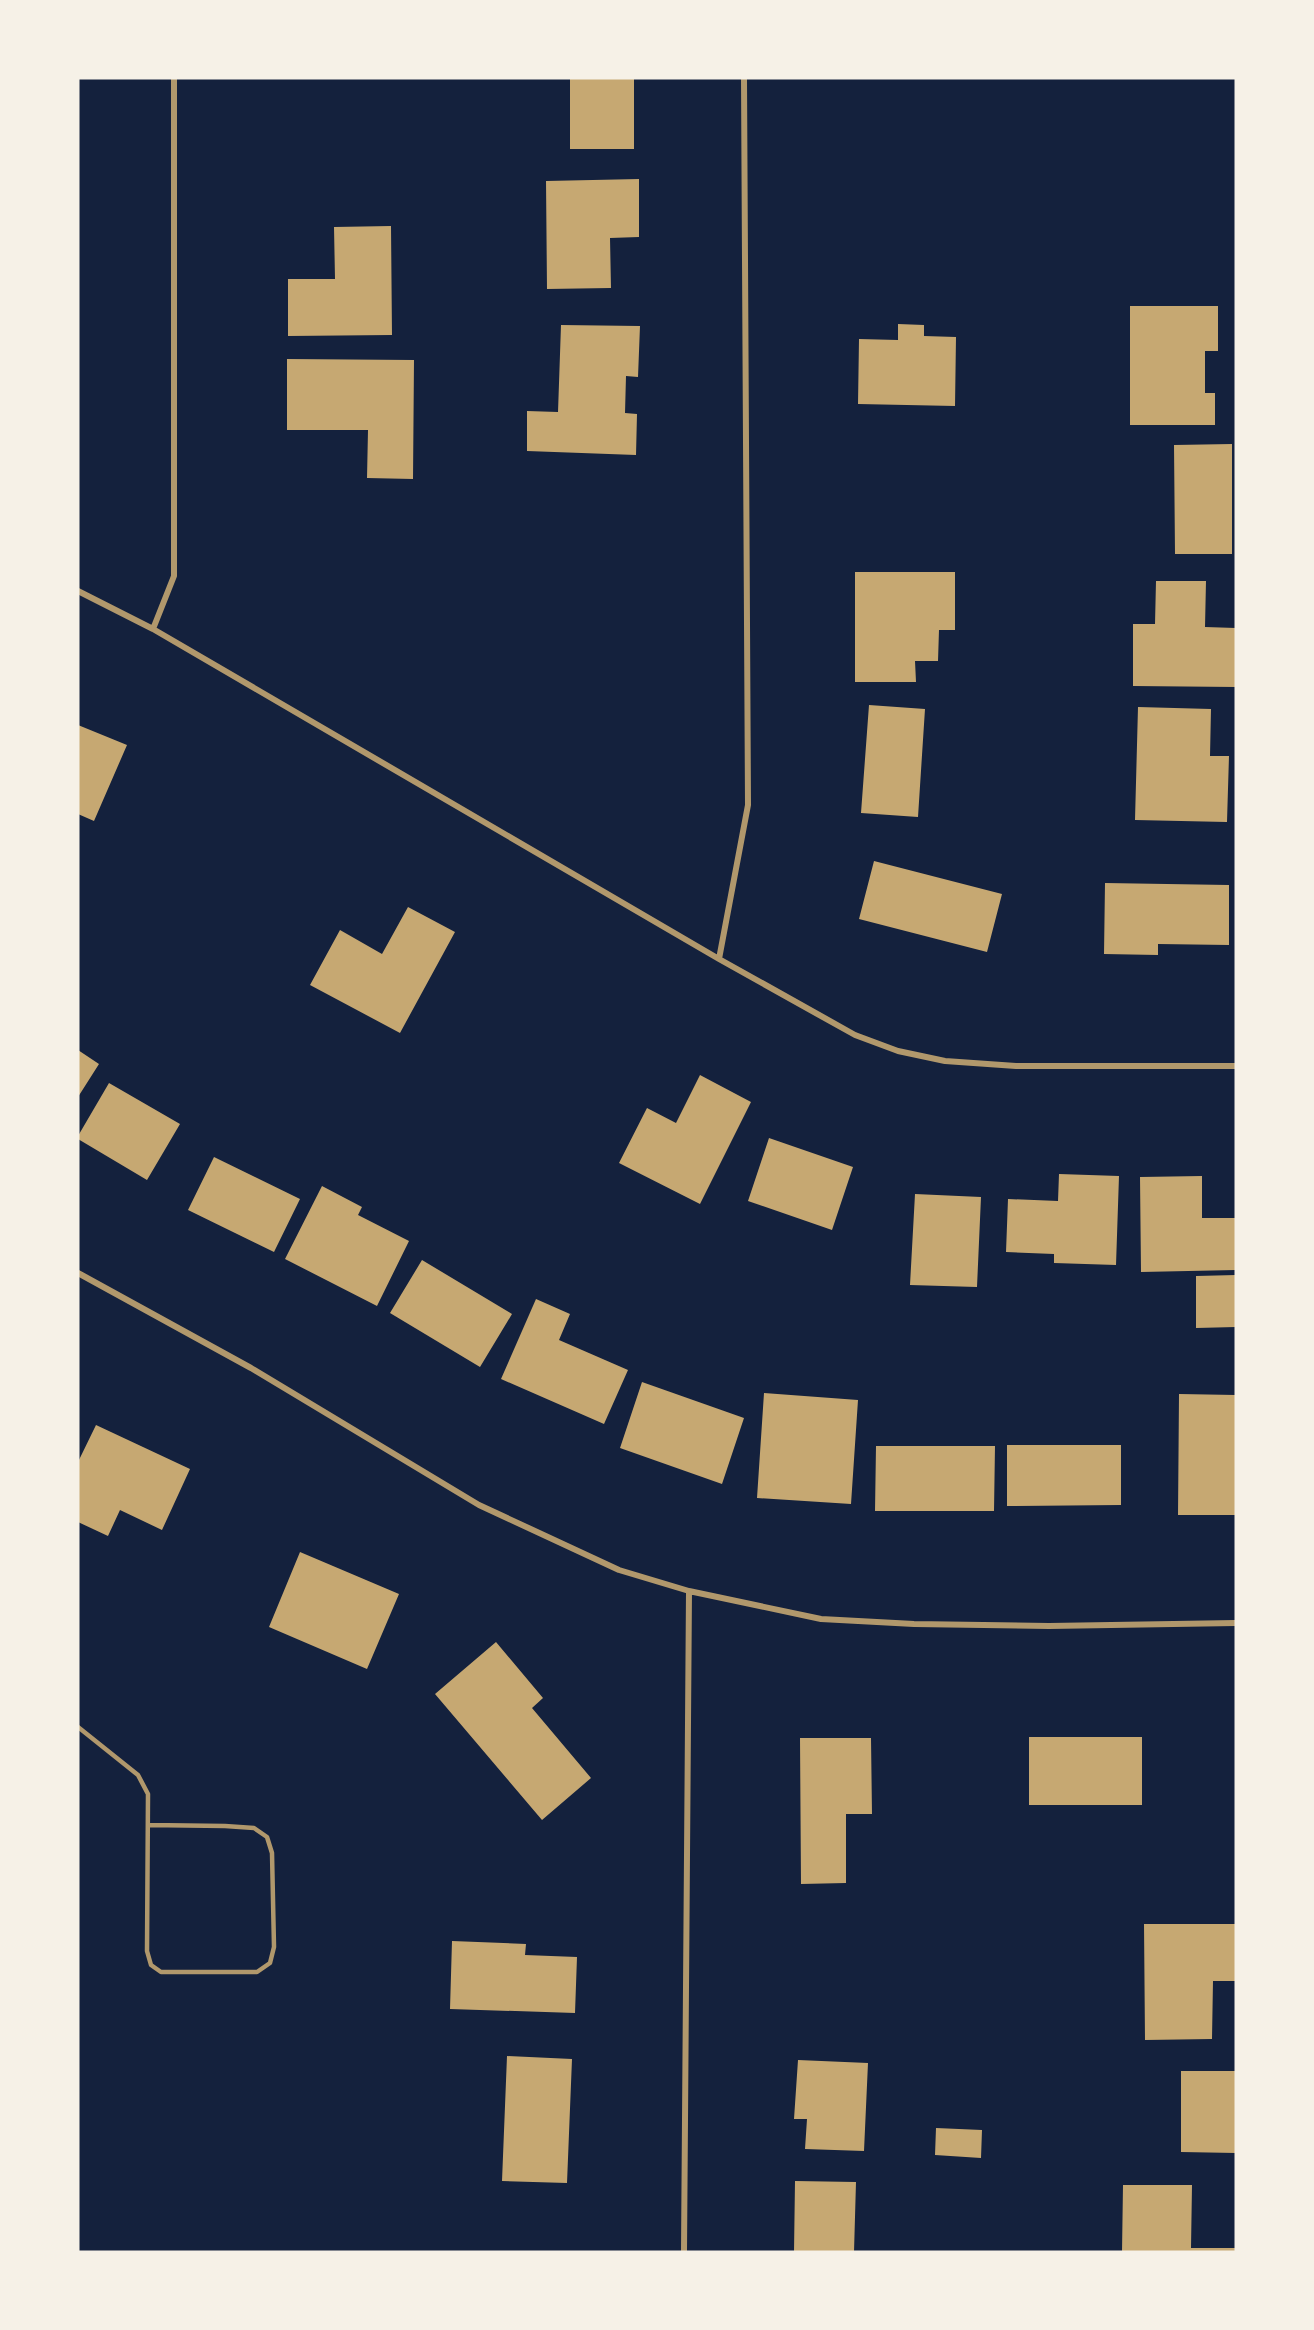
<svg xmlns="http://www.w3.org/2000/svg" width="1314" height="2330" font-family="Jost,sans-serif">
	<rect width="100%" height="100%" fill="#14213d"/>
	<path fill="#c6a872" d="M570 78H634V149H570Z
		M639 179V237L610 238 611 288 547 289 546 181Z
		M391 226 392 335 288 336V279H335L334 227Z
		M1130 306H1218V351H1205V393H1215V425H1130Z
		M898 324 924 325V336L956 337 955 406 858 404 859 339 898 340Z
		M561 325 640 326 638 377 626 376 625 413 637 414 636 455 527 451V411L558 412Z
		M287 359 414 360 413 479 367 478 368 430H287Z
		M1232 444V554H1175L1174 445Z
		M855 572H955V630H939L938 661H915L916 682H855Z
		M1156 581H1206L1205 627 1236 628V687L1133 686V624H1155Z
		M869 705 925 709 918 817 861 813Z
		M1138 707 1211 709 1210 756H1229L1227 822 1135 820Z
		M78 725 127 745 94 821 78 814Z
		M874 861 1002 894 987 952 859 919Z
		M1105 883 1229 885V945L1158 944V955L1104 954Z
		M408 907 455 932 400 1033 310 985 340 930 382 954Z
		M78 1050 99 1064 78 1097Z
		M700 1075 751 1102 700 1204 619 1163 647 1108 676 1123Z
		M109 1083 180 1124 147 1180 78 1139V1136Z
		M769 1138 853 1167 832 1230 748 1201Z
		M214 1157 300 1199 274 1252 188 1210Z
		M1059 1174 1119 1176 1116 1265 1054 1263V1254L1006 1252 1008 1199 1058 1201Z
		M1202 1176V1218H1236V1270L1141 1272 1140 1177Z
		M322 1186 362 1207 358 1215 409 1241 377 1306 285 1259Z
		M915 1194 981 1197 977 1287 910 1285Z
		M422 1260 512 1314 480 1367 390 1313Z
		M1236 1275V1327L1196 1328V1276Z
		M536 1299 570 1314 559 1340 628 1370 604 1424 501 1379Z
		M642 1382 744 1418 722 1484 620 1448Z
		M764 1393 858 1400 851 1504 757 1498Z
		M1179 1394 1236 1395V1515H1178Z
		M96 1425 190 1469 162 1530 120 1510 108 1536 78 1522V1462Z
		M1007 1445H1121V1505L1007 1506Z
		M876 1446H995L994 1511H875Z
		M300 1552 399 1594 367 1669 269 1627Z
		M496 1642 543 1698 532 1708 591 1778 542 1820 435 1694Z
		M1029 1737H1142V1805H1029Z
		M800 1738H871L872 1814H846V1883L801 1884Z
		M1144 1924H1236V1981H1213L1212 2039 1145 2040Z
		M452 1941 526 1944 525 1955 577 1957 575 2013 450 2009Z
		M507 2056 572 2059 567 2183 502 2181Z
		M798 2060 868 2063 864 2151 805 2149 807 2119H794Z
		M1181 2071H1236V2153L1181 2152Z
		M936 2128 982 2130 981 2158 935 2155Z
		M795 2181 856 2182 854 2252H794Z
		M1123 2185H1192L1191 2248H1236V2252H1122Z"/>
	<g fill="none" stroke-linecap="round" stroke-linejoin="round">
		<path stroke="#b1986c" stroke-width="4.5" d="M78 1727 138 1775 148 1794 147 1951 151 1965 161 1972H257L270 1963 274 1947 272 1853 267 1837 254 1828 225 1826 148 1825"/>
		<path stroke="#b1986c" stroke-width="6" d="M78 591 153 629 719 959 855 1035 898 1051 945 1061 1016 1066H1236
			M153 629 174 576V78
			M719 959 748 805 744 78
			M78 1273 251 1368 479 1505 619 1570 689 1591 821 1619 914 1624 1049 1626 1236 1623
			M684 2252 689 1591"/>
	</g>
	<rect width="1314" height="2330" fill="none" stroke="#f6f1e7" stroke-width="159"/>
</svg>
